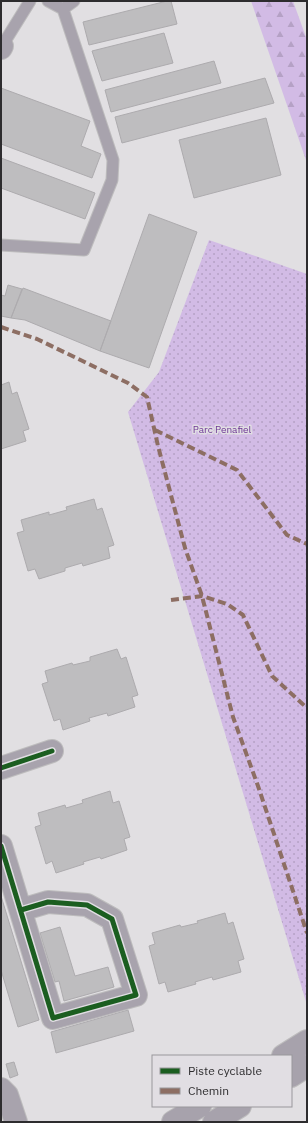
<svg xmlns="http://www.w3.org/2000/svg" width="308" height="1123" font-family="'IBM Plex Sans',sans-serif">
	<defs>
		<pattern id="forest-firs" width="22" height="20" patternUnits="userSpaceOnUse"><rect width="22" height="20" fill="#d2bbe5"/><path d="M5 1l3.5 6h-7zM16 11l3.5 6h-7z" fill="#b5a1c5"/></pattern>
		<pattern id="park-dots" width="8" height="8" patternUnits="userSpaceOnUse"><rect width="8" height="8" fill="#d2bbe5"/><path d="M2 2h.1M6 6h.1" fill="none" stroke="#b5a1c5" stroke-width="1.8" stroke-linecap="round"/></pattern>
	</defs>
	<rect width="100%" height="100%" fill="#e1dfe2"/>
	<path fill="url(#forest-firs)" d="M251 1H293L307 40V163Z"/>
	<path fill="url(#park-dots)" d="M209 240 307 274V1005L128 412 159 372Z"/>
	<path fill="#bebdbf" stroke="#adabae" d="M167 1H171L177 24 89 45 83 22Z
		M164 33 173 63 102 81 92 51Z
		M214 61 221 83 111 112 105 90Z
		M265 78 274 103 122 143 115 117Z
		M1 88 90 121 81 146 101 154 92 178 1 144Z
		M266 118 281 175 194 198 179 140Z
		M1 158 95 193 85 219 1 188Z
		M149 214 197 232 149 368 100 351Z
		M8 285 22 289 11 318 1 316V295L5 296Z
		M23 288 111 321 100 351 25 320 11 318Z
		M9 382 12 394 17 392 29 429 23 431 26 441 1 449V385Z
		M94 499 97 510 102 508 114 545 108 547 110 558 83 566 82 563 65 568V571L39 579 35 569 28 571 17 533 24 531 21 520 49 512V515L67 510 66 507Z
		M117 649 121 659 126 657 138 695 132 697 135 707 108 716 107 713 89 718 90 721 63 730 60 719 54 721 42 684 48 682 45 671 72 663 73 665 90 661V657Z
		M110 791 113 803 119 801 130 837 124 839 127 850 101 859 100 857 83 862 84 864 56 873 52 861 46 864 35 827 41 825 38 813 65 805 66 808 83 803 82 800Z
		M1 896 39 1020 18 1027 1 970Z
		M225 913 228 924 233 922 244 959 238 961 241 972 213 980 212 977 195 982 196 984 168 992 165 982 159 984 149 946 155 944 152 933 180 925 181 927 198 923 197 921Z
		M60 927 75 976 108 967 114 987 64 1001 59 981 55 982 40 933Z
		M128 1010 134 1031 56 1053 51 1032Z
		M14 1062 18 1075 10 1078 6 1064Z"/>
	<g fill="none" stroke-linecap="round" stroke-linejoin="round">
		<defs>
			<path id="service" d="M63 9 74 1
				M2 46 30 1
				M1 245 84 250 112 180 113 160 63 9 48 1"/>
			<path id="minor" d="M1 46H2L1 48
				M1 768 52 751
				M1 846 53 1018 136 995 112 919 87 905 48 902 21 910
				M1 1089 7 1095 16 1122"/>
			<path id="secondary" d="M283 1056 307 1041
				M291 1076 307 1066
				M173 1122 200 1106
				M214 1122 240 1106"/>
		</defs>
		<use href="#service" stroke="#bdbcbd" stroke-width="13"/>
		<use href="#minor" stroke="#bdbcbd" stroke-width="24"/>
		<use href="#secondary" stroke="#bdbcbd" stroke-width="24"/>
		<use href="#service" stroke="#a8a3ad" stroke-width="11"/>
		<use href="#minor" stroke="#a8a3ad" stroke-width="22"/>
		<use href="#secondary" stroke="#a7a2ac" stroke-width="22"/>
		<path stroke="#8d6e63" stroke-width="4" stroke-dasharray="8 4" stroke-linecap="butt" d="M1 327 37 339 128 383 147 397 158 446 185 548 202 596 233 717 258 786 307 933
			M155 430 237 470 287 535 307 544
			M171 600 202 596 227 604 243 615 272 676 307 708"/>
		<defs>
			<path id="cycleway" d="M1 768 52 751
				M1 846 53 1018 136 995 112 919 87 905 48 902 21 910"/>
		</defs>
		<use href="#cycleway" stroke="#e1dee3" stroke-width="8"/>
		<use href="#cycleway" stroke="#1b5e20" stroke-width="5"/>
	</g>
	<g text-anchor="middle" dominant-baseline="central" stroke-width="3" stroke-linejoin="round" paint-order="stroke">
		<g font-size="10" fill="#6d3695" stroke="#e1dee3">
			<text x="222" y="429">Parc Penafiel</text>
		</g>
	</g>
	<rect width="308" height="1123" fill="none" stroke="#2d2c2e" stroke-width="4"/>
	<rect x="152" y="1055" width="140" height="52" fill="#e1dee3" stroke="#99979b"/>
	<rect x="160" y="1068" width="20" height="6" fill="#1b5e20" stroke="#99979b"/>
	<text x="188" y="1075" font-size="12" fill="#2d2c2e">Piste cyclable</text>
	<rect x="160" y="1088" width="20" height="6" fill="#8d6e63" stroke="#99979b"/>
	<text x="188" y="1095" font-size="12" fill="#2d2c2e">Chemin</text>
</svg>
